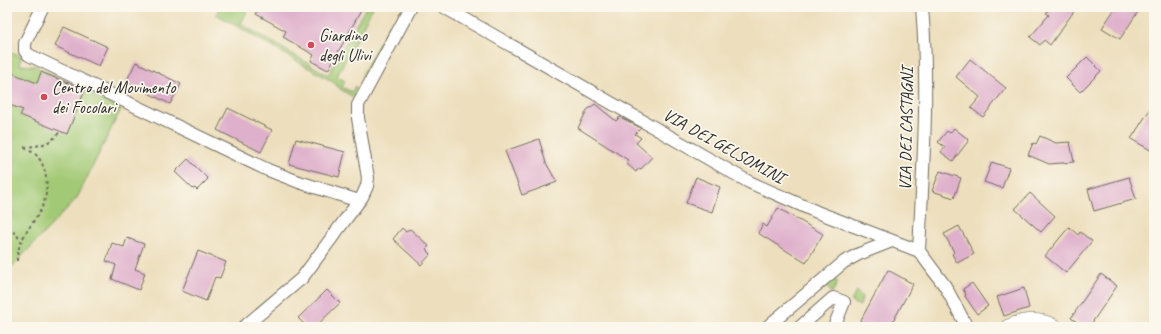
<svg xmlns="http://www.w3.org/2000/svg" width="1161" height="334" font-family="Caveat,sans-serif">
	<rect width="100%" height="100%" fill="#fbf7ec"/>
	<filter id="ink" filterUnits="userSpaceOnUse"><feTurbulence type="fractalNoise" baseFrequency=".025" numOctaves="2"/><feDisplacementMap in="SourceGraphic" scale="8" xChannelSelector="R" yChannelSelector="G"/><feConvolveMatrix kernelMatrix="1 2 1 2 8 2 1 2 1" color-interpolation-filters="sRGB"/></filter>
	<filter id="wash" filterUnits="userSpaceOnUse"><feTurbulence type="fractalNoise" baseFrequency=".012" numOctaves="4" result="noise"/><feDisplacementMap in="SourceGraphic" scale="16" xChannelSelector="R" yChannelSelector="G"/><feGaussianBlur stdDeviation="0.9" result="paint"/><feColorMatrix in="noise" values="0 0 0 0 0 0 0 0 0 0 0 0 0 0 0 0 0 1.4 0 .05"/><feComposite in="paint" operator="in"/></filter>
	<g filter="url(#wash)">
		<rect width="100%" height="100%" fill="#eddfbd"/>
		<path fill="#a2c974" stroke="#667a50" d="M220 7H249L241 24 328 75 366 7H373L337 76 345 81 342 87 352 92 355 86 359 91 357 96 355 95 353 97 340 89 333 82 216 14Z
			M389 25 394 28 367 78H363L362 75Z
			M7 50 21 56 20 65 35 66 121 109 77 198 7 272Z
			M833 279 838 282 832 293 825 285Z
			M856 291 862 297 860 306 851 302Z"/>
		<g id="blocks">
			<path fill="#dfb0cc" d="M260 7H363L328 70 311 61 314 55 283 37 286 31 256 14Z
				M1051 7H1077L1050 45 1044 40 1040 45 1030 37 1049 15 1046 13Z
				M1116 7H1141L1120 39 1102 28Z
				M64 27 108 47 99 66 55 46Z
				M1087 57 1101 71 1080 92 1066 78Z
				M970 59 1006 88 983 117 971 108 980 97 956 77Z
				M136 62 181 84 170 104 126 82Z
				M7 71 37 83 41 72 85 90 67 134 20 115 23 110 7 104Z
				M1154 103V152L1131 139Z
				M595 104 616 121 620 117 641 128 635 134 641 138 636 143 652 157 641 169 639 168 636 172 626 163 628 160 578 128 587 110Z
				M228 108 272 130 261 152 217 130Z
				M954 128 969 140 953 161 941 152 945 147 938 142 947 131 950 133Z
				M1040 136 1056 143 1070 142 1074 162 1049 164 1028 155 1033 143 1036 144Z
				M296 139 345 152 339 177 289 164Z
				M539 139 546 163 557 182 522 195 505 151Z
				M188 159 208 179 197 190 195 188 193 189 175 172Z
				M992 162 1009 168 1002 188 984 182Z
				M940 171 961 178 954 198 932 191Z
				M696 177 720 187 712 212 686 203Z
				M1129 177 1136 199 1094 211 1088 189Z
				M1030 193 1055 216 1041 232 1015 209Z
				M778 208 823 234 806 263 758 233 763 224 767 227Z
				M959 226 974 254 957 263 952 254 954 252 944 234Z
				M1069 227 1078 235 1080 232 1092 241 1066 273 1045 256Z
				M402 228 406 232 410 229 429 246 426 249 431 254 421 265 393 239Z
				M127 238 144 244 135 269 145 273 139 290 112 279 116 265 106 261 112 243 124 247Z
				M198 251 226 262 220 278 215 277 206 301 182 291Z
				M888 270 913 284 890 327H857Z
				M1101 274 1117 286 1089 327H1084L1071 318Z
				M972 283 988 306 977 314 965 296 966 295 963 289Z
				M1024 288 1029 308 1004 316 997 297Z
				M327 290 340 303 315 327H307L298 318Z"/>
		</g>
	</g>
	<g filter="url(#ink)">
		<use href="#blocks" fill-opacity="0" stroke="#6f6a5e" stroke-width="1"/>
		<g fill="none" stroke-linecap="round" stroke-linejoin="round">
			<defs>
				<path id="minor" d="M444 7 749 182 817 212 919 251 945 286 967 327
					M42 8 25 43V51L29 55 268 170 299 182 359 201
					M919 251C923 170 929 88 922 7
					M244 327 302 278 362 197 367 186 368 178 358 118V105L411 7
					M767 327 844 262 859 254 892 241
					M800 327 833 298 844 302 834 327"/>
				<path id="major" d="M1008 327C1024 320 1040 319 1055 327"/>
			</defs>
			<use href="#minor" stroke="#6f6a5e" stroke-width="14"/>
			<use href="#major" stroke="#6f6a5e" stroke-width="16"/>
			<path stroke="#6f6a5e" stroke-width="2" stroke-dasharray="3 3" stroke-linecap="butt" d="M7 231 16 233 20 241
				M17 261C17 240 31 227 40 211 49 196 49 171 38 157 35 153 28 150 23 147 38 146 51 145 60 131"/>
			<use href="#minor" stroke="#fff" stroke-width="12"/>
			<use href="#major" stroke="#fff" stroke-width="15"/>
		</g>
	</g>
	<g fill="#d1495b" stroke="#fbf7ec" stroke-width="1.5">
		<circle cx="311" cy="45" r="4"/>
		<circle cx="44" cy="97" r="4"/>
	</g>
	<g text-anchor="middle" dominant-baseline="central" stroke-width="3.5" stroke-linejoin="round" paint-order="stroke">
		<g font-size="17" fill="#2b2b2b" stroke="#fbf7ec" text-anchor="start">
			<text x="319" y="35">Giardino<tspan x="319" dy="20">degli Ulivi</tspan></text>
			<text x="52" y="87">Centro del Movimento<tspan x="52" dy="20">dei Focolari</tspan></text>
		</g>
		<g font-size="17" fill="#2b2b2b" stroke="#fbf7ec">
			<text transform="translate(906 129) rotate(-89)">VIA DEI CASTAGNI</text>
			<text transform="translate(724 146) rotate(29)">VIA DEI GELSOMINI</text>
		</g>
	</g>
	<rect width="1161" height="334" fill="none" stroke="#fbf7ec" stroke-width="24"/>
</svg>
